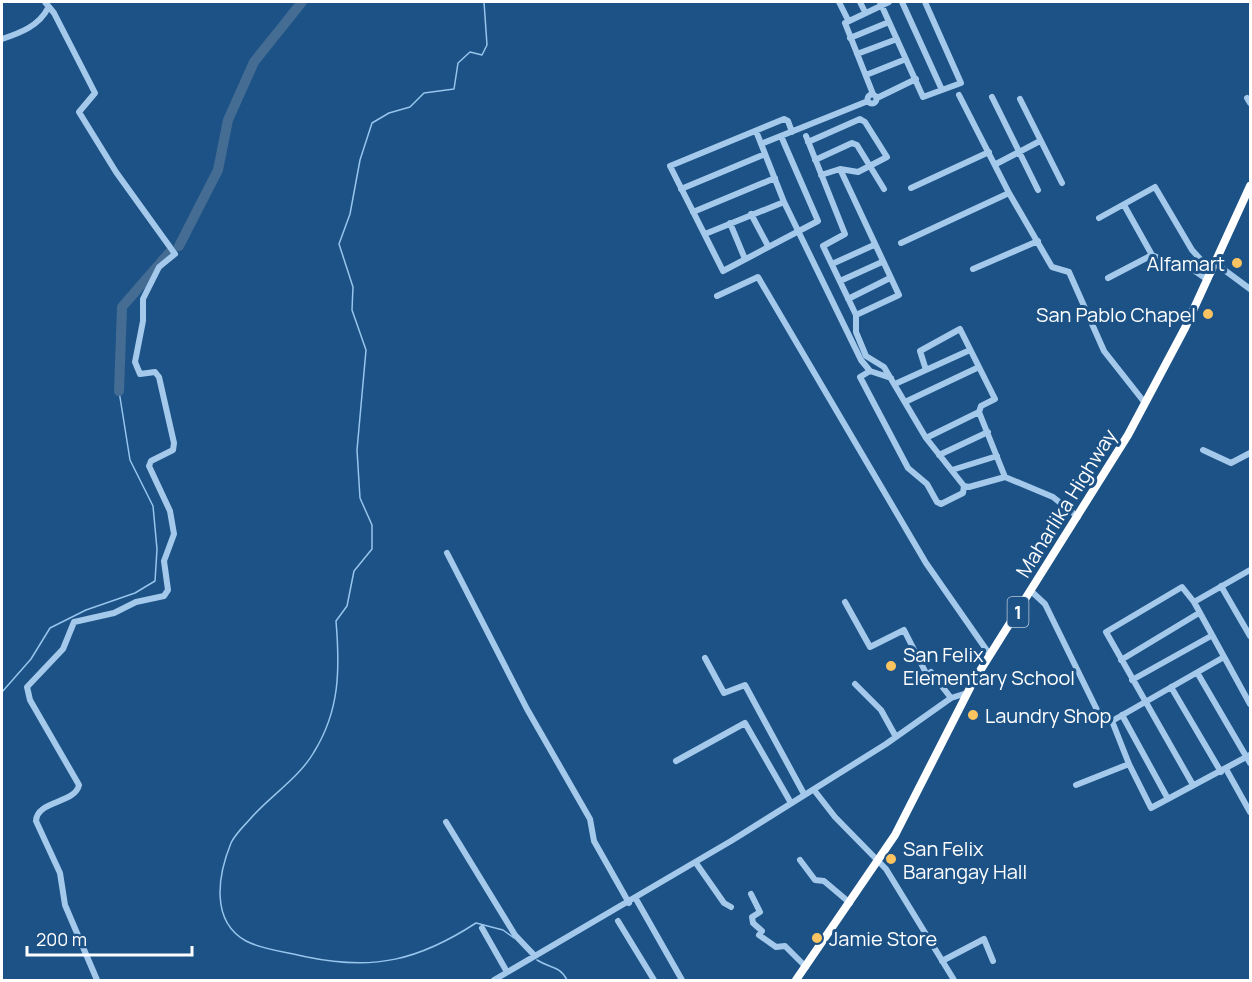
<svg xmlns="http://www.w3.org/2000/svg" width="1252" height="982" font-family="Manrope,sans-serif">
	<rect width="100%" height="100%" fill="#1c5286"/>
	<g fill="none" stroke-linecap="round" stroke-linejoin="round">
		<path stroke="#97c5ed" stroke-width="1.5" d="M484 2 487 45 482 55 470 52 458 63 454 89 424 93 410 107 389 113 372 123 360 160 350 214 339 244 353 287 352 310 366 350 357 450 360 498 372 525V549L354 571 347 606 336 621C340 669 340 710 314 752 299 778 270 796 251 818 245 825 235 834 231 843 218 875 210 921 246 941 263 950 288 952 307 957 374 971 419 960 476 923L503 930 514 938
			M2 692 31 659 50 628 86 610 135 593 155 581 157 549 153 506 130 460 119 391
			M537 960C551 969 559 965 567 980"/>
		<path stroke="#456c92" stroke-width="10" d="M179 246 218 170 228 120 254 62 302 2
			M119 391 122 307 169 253"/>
		<path stroke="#a4c9eb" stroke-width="6" d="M45 2 54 13 95 93 79 112 116 172 175 254 159 267 143 299V321L135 362 140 374 155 372 159 377 174 443 173 450 151 461 149 466 170 511 174 534 164 561 168 590 164 596 136 602 114 613 74 622 63 649 27 687 30 700 79 785C75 804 37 800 36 821L60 873 65 905 97 980
			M839 2 848 20
			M860 2 865 12
			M880 2 923 97 961 83 925 2
			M902 2 942 90
			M850 38 889 22
			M2 39C20 33 39 26 48 8
			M857 54 897 39
			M866 75 906 59
			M873 94 845 23 889 2
			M867.5 99a4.5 4.5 0 1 1 9 0a4.5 4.5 0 1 1-9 0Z
			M959 95 1009 193 1052 267 1069 272 1104 351 1145 403
			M992 97 1038 190
			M877 98 916 79
			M1247 98 1250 103
			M1020 99 1062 183
			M756 131 784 202 861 360 870 371 891 378
			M781 136 818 221 723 271 670 166 784 119 788 121 792 132
			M806 136 845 234 823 246 856 315V332L866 356 884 367 926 438 964 486 969 487 1005 477 1053 497 1078 517
			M808 142 860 119 865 122 887 157 858 172 840 169 821 175
			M761 144 868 101
			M815 160 852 143 857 145 884 189
			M996 164 1040 141
			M840 169 899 295 856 315
			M911 188 989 152
			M681 189 765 154
			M1124 205 1152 255 1176 266 1192 269 1208 280
			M693 212 775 178
			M751 214 768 246
			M1099 218 1155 187 1192 250 1212 272
			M730 223 745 259
			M705 234 784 202
			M901 243 1009 193
			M1215 263 1250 289
			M832 264 874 245
			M973 269 1038 241
			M1108 278 1152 255
			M840 281 882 262
			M717 296 758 277 926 563 990 655
			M848 299 890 278
			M926 370 920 351 960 329 995 399 981 406 979 412 926 438
			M870 371 860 377 908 468 927 484 937 502 941 504 963 493 964 486
			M895 384 970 350
			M905 402 979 367
			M979 412 1005 477
			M1203 450 1231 463 1250 453
			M939 455 988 432
			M952 470 997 456
			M447 553 527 709 590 819 594 841 629 903
			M1221 586 1250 636
			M1031 591 1045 604 1099 714 1112 721 1129 764 1151 808 1250 755
			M845 602 870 647 904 630 927 675 931 672 951 698
			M1194 602 1250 570
			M705 658 724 693 745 685 804 794
			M1121 660 1199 613
			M1198 674 1250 763
			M1132 680 1211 636
			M855 684 881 710 896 737
			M1171 687 1221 772
			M1122 715 1168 799
			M1112 721 1224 657
			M676 761 745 723 791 803
			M1226 769 1250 812
			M1076 785 1129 764
			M1193 785 1106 632 1182 587 1194 602 1250 704
			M814 790 835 817 886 869 954 980
			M446 822 515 935 534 955
			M800 860 815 880 824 881 850 903
			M696 863 724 903 731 907
			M751 894 760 912 752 917 753 923 762 931 759 935 776 947 785 946 806 967
			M636 899 682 980
			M618 921 654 980
			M482 928 507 972
			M942 961 984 939 993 961
			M494 980 731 841 886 744 951 698 967 693"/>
		<path stroke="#fff" stroke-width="8" d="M796 980 895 835 973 682 1128 435 1185 328 1250 186"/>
	</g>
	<g fill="#fcc461" stroke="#1c5286" stroke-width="2">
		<circle cx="1237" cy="263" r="6"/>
		<circle cx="1208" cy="314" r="6"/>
		<circle cx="891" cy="666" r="6"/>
		<circle cx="973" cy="715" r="6"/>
		<circle cx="891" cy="859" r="6"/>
		<circle cx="817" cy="938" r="6"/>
	</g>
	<g text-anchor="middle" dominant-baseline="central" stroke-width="6" stroke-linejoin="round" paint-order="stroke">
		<rect fill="#1c5286" stroke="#bbcbdb" stroke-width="1.5" x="1007.5" y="597" width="21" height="30" rx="4.5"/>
		<g font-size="18" font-weight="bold" fill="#fff">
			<text x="1018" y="612">1</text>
		</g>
		<g font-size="20" fill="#fff" stroke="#1c5286" text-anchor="start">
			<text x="1225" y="263" text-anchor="end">Alfamart</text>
			<text x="1196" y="314" text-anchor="end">San Pablo Chapel</text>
			<text x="903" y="654">San Felix<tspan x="903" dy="23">Elementary School</tspan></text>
			<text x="985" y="715">Laundry Shop</text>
			<text x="903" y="848">San Felix<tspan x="903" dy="23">Barangay Hall</tspan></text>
			<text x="829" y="938">Jamie Store</text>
		</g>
		<g font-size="20" fill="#fff" stroke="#1c5286">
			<text transform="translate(1066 503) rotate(-58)">Maharlika Highway</text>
		</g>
	</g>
	<rect width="1252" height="982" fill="none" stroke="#ffffff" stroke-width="6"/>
	<path d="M27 946v9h165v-9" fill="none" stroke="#ffffff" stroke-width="3"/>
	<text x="36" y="946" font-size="18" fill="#ffffff" stroke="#1c5286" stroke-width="4.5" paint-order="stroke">200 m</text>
</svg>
